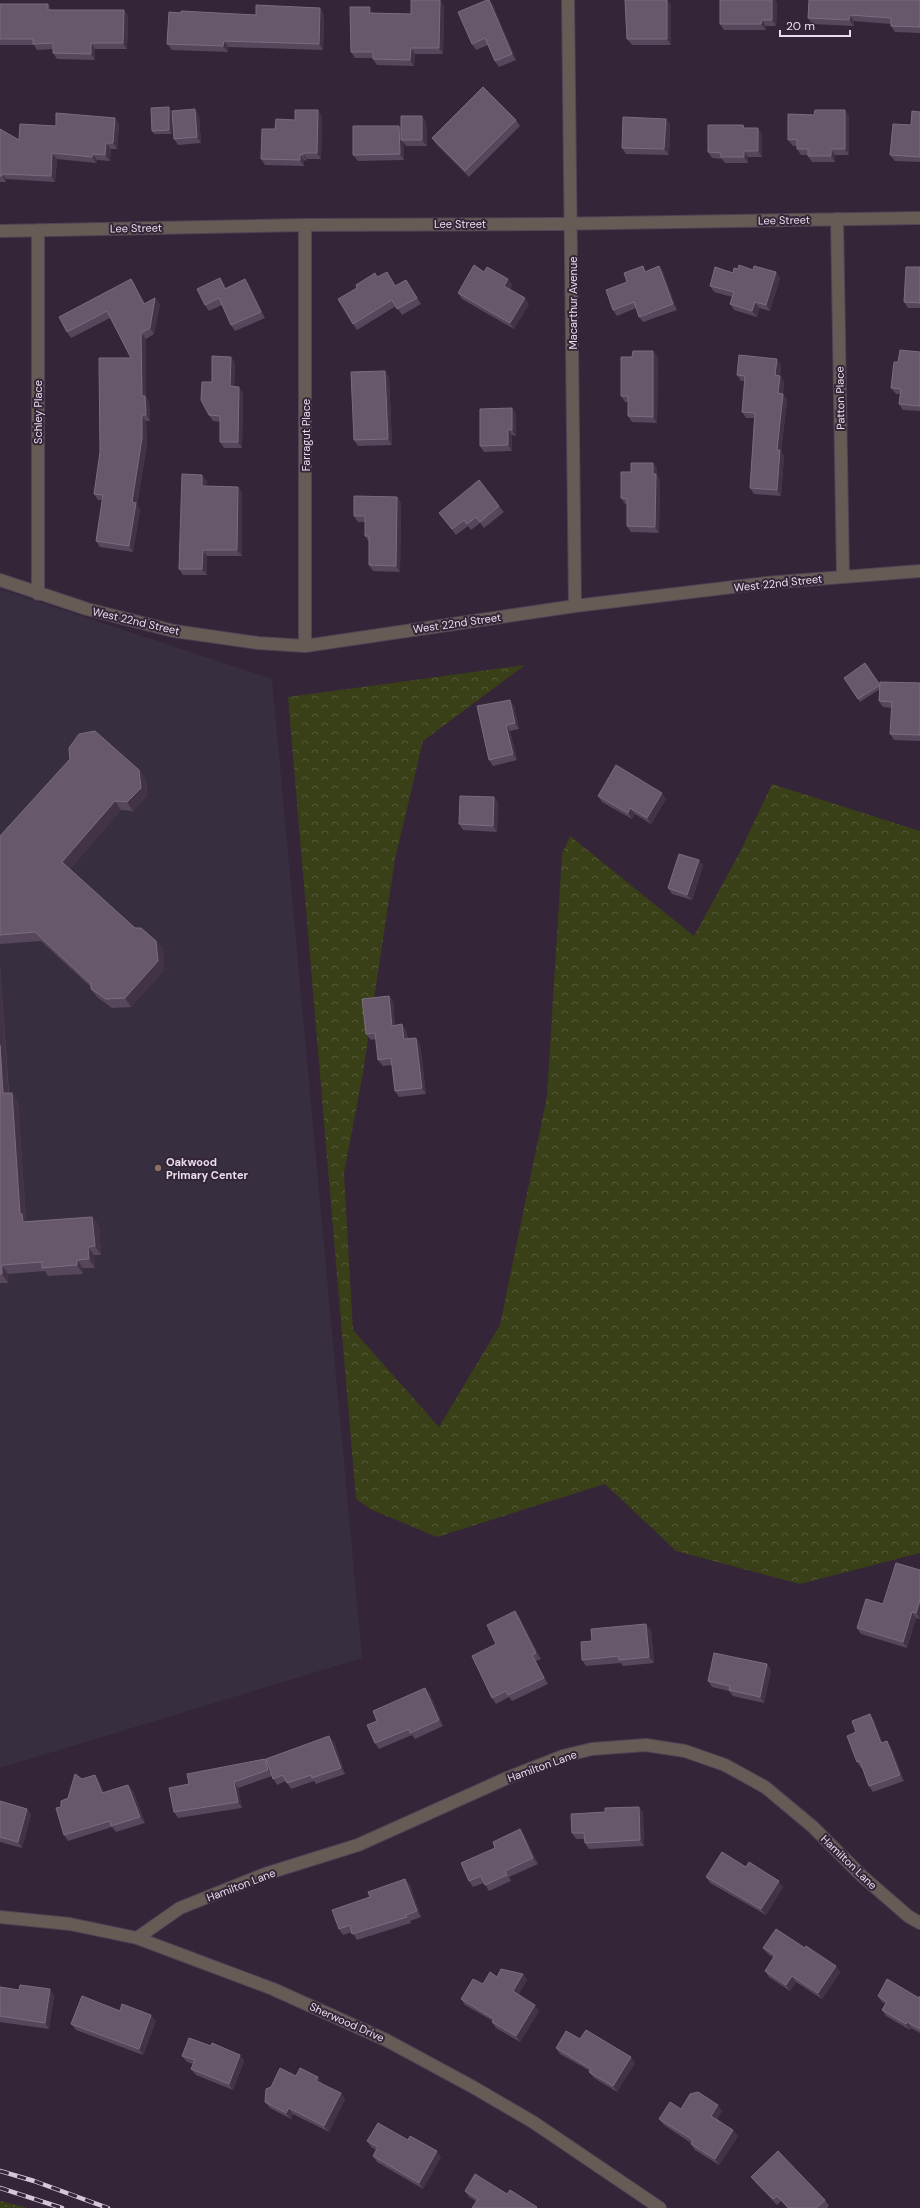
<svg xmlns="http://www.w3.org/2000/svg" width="920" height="2208" font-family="'DM Sans',sans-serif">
	<defs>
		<pattern id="green-dots" width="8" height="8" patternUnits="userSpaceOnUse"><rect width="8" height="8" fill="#393f16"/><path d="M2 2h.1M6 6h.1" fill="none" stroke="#565a38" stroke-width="1.8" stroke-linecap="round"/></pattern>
		<pattern id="forest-crowns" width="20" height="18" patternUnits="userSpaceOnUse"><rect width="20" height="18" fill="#393f16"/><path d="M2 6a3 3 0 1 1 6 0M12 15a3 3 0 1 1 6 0" fill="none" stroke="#565a38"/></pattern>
	</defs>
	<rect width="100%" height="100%" fill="#342539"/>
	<path fill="#372f3f" d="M0 589 272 679 362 1658 0 1768Z"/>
	<path fill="url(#green-dots)" d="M0 2201 24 2207 27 2208H0Z"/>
	<path fill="url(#forest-crowns)" d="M525 665 423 741 395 859 363 1073 344 1173 353 1330 439 1427 500 1325 547 1096 562 854 570 836 694 936 740 852 772 784 920 831V1553L800 1584 676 1551 605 1484 437 1537 370 1509 356 1499 288 697Z"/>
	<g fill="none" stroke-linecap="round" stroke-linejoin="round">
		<defs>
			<path id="street" d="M568 0 575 606
				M837 219 843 576
				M305 225V646
				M38 230V594
				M0 231 305 225 551 224 920 218
				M0 580 87 609 174 631 258 643 305 646 575 606 766 583 920 571
				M0 1917 70 1924 137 1938 273 1989 386 2040 473 2087 533 2122 660 2208
				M137 1938 180 1908 265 1874 358 1845 507 1778 563 1756 592 1749 646 1745 685 1751 725 1765 765 1787 813 1827 862 1876 908 1916 920 1923"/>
		</defs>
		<use href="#street" stroke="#514355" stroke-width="14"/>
		<use href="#street" stroke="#675b55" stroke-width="12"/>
		<defs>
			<path id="rail" d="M0 2171 34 2181 108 2208
				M0 2188 62 2208"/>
		</defs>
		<use href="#rail" stroke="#d3c8d6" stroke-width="4.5"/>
		<use href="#rail" stroke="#342539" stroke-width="3" stroke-dasharray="9" stroke-linecap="butt"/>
	</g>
	<path fill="#57475c" d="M489 0 493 5 516 60 499 67 495 61 488 45 476 50 472 44Z
		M720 0H775L777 3 776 26H766V30H724L720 24Z
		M920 0V33L895 32 891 26V24L854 21V26L812 24 808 18Z
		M0 4 52 10 128 16 127 49H95V60L57 59 53 53V49L37 50 34 45H0Z
		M671 5V45H632L627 39Z
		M444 6 443 54H415L414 66 377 65 373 59V58H355L351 52 374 13 411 14Z
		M324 14 323 50 228 47V52L172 50 167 44 256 15Z
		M171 110 172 134H154L152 131Z
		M920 112V162L895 161 890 155Z
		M199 115 201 143 178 145 174 139Z
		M322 116 321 159H307V161L304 160V166L265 165 261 159 275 129 295 120Z
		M849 116V155H835V162H812L808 156V155H801L797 149V146H793L788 140Z
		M666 119 670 125 669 155 626 154 622 148Z
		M516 120 520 126 469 177 436 144 432 138Z
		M426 121 427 146H406L404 143V160L358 161 353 155 399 126 401 128Z
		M119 124 117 149H111L110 161 97 160 96 163 57 159 55 182 6 179V182H0V129L19 140 56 126Z
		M745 128 762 134V157H748V163H725L722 159 712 158 708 152Z
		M659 266 663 272 677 310 643 322 639 317 636 308 617 316 613 310 627 282 646 271Z
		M920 267V308H908L904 302Z
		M738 269 753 270 776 272 780 278 770 311 759 308 757 317 734 310 730 304 732 297 714 292 710 286 733 273Z
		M484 272 508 279 512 285 510 289 529 304 514 329 462 299 458 293Z
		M377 277 391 278 396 286H410L421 304 402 315 396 306 357 330 353 324Z
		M220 278 224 284 226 288 245 279 249 285 265 318 235 331 231 325 222 305 209 311 205 305Z
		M131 279 135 285 145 304H160L154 334 146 339V397L149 402 150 421H146L147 444 137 505 140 509 133 552 100 547 96 541 103 500H98L94 494 100 452 131 358 110 318 71 338 67 332Z
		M920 352V411L903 410 899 404 900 394H896L891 388 898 362Z
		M231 357 235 363 234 387 243 393 242 448H224L220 442V422L213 421 209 415 212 382Z
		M658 357 657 423 632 422 628 416V402H625L621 396Z
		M781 365 780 376 784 382 783 394 787 400 781 452 784 456 781 496 754 494 750 488 754 418H746L742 412 745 381H741L737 375Z
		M389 377 392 445 358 446 354 440Z
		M512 408 516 414V436L512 435V451L484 452 480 446Z
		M653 463 657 469V475L660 480 659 533 631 532 627 526V504H625L621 498 631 472Z
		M207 481 206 486 238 487 242 493V556H207V575H183L179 569Z
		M397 497 401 503 400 572 373 571 369 565V542L365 536V522H358L354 516Z
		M499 506 504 512 484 528 480 523 471 530 468 526 456 535 439 513Z
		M844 678 880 685 920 683V741L894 740 890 734 892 708 883 707 879 701 880 689 860 702Z
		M514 706 519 729 510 731 517 760 493 766 489 760Z
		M139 770 146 779 147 796 133 811 121 810 70 869 135 928 156 941 163 949 164 970 131 1007 112 1008 97 997 91 989V987L41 941 0 944V836Z
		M598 796 666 799 651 824 635 814 632 819 602 802Z
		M494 797 498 803 497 832 463 830 459 824Z
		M699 860 703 866 692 900 672 894 668 888Z
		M0 965 9 1093 18 1101 26 1220 27 1221 92 1217 99 1226 101 1255H94L95 1268H83V1274L48 1276 45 1271 8 1274V1283H0Z
		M389 996 393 1002 395 1025 406 1030 408 1039 416 1038 420 1044 426 1094 399 1097 395 1091 392 1065 383 1066 378 1060 376 1039 371 1040 366 1034Z
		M920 1570V1619L916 1618 907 1648 861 1634 857 1628Z
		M515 1611 519 1617 541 1659 536 1661 548 1684 512 1701 509 1697 496 1704 492 1698 496 1644Z
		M651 1630 654 1663 623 1666 621 1663 586 1666 582 1660 592 1641Z
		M767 1664 771 1670 764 1703 733 1696 729 1691 712 1687 708 1681Z
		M425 1688 430 1694 443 1726 415 1739 412 1735 379 1749 375 1743 377 1721Z
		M874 1720 882 1743 891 1747 904 1781 873 1792 869 1786 862 1768H861L857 1762 856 1732Z
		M334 1742 345 1774 316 1784 314 1781 291 1789 286 1781 277 1785 272 1776 238 1788 242 1808 178 1818 174 1812 189 1784 265 1759 268 1763Z
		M82 1779 99 1781 104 1793 133 1791 145 1823 116 1832 112 1827 68 1841 64 1835 61 1807Z
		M0 1801 27 1809 31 1815 22 1848 0 1842Z
		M639 1807 643 1813 644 1846 589 1849 585 1843V1839H576L572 1833 605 1812Z
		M520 1829 524 1835 538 1864 509 1877 511 1881 489 1891 484 1883 473 1887 469 1881 495 1848Z
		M746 1867 783 1887 766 1915 710 1883 706 1877Z
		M405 1879 410 1885 421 1917 410 1921 411 1923 357 1940 352 1932 343 1935 339 1929 370 1897Z
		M763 1948H805L836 1966 840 1972 822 1999 796 1982 790 1991 769 1977 765 1971 774 1958 768 1954Z
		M523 1974 527 1980 518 1995 539 2011 520 2042 496 2028 492 2022 493 2021 465 2005 461 1999 483 1984 497 1977Z
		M0 1987 54 1995 49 2029 0 2022Z
		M878 1996 919 1998 920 1996V2033L911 2028 910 2030 886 2016 882 2010 885 2004 882 2002Z
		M120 2011 156 2021 143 2055 76 2030 71 2024Z
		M580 2039 635 2063 617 2092 594 2078 589 2072 590 2071 560 2054 556 2048Z
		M211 2046 240 2055 244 2061 233 2090 196 2075 191 2069 193 2064 187 2062 182 2056Z
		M296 2076 318 2077 322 2083V2084L341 2093 345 2099 329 2132 293 2114 291 2119 270 2108 265 2102Z
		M722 2111 717 2119 738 2136 719 2165 695 2150 691 2144V2143L664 2125 659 2119Z
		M408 2140 441 2157 423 2189 377 2162 373 2156 376 2150 371 2147 367 2141Z
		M751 2177 825 2200 829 2206 827 2208H787L781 2201 777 2205 756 2183Z
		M465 2191 507 2194 537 2207V2208H472L476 2201 469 2197Z"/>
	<path fill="#423347" d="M440 0 444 6 443 54 439 48Z
		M489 0 493 5 516 60 512 54Z
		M667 0 671 5V45L667 39Z
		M772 0H775L777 3 776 26 772 20Z
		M48 4 52 10H48Z
		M370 7 374 13H369Z
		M320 8 324 14 323 50 319 44Z
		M124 10 128 16 127 49 123 43Z
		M850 15 854 21V26L849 20Z
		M762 20 766 26V30L761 24Z
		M224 41 228 47V52L223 46Z
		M91 43 95 49V60L91 54Z
		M411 48 415 54 414 66 410 60Z
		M169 107 171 110 172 134 169 130Z
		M195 109 199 115 201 143 197 137Z
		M318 110 322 116 321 159 317 153Z
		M845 110 849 116V155L845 149Z
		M422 116 426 121 427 146 422 140Z
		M115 118 119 124 117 149 113 143Z
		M666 119 670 125 669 155 664 149Z
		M399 126 404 132 401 140 404 143V160L400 154Z
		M758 128 762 134V157L758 151Z
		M106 143 111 149 110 161 105 155Z
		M831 149 835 155V162L831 156Z
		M744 151 748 157V163L744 157Z
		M52 153 57 159 55 182 51 176Z
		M303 153 307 159V161L303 155Z
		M93 154 97 160 96 163 92 157Z
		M300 154 304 160V166L300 160Z
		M2 174 6 179V182L2 176Z
		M659 266 663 272 677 310 673 304Z
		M776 272 780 278 770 311 766 305Z
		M220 278 224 284 229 295 225 289Z
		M131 279 135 285 149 310 144 304Z
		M245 279 249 285 265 318 261 312Z
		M508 279 512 285 508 292 504 286Z
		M406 280 410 286 421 304 417 298Z
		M155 298 160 304 154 334 150 328Z
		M525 298 529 304 514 329 510 323Z
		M755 302 759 308 757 317 752 311Z
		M141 333 146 339V397L149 402 150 421 146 415 142 396Z
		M653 351 658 357 657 423 653 417Z
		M231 357 235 363 234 392 230 386Z
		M777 359 781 365 779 381 775 375Z
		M385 371 389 377 392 445 388 439Z
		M780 376 784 382 783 394 787 400 781 452 784 456 781 496 777 490V450L778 393Z
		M239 387 243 393 242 448 238 442Z
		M512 408 516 414V436L512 430Z
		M142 415 146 421 147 444 137 505 140 509 133 552 129 546 132 502Z
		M508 429 512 435V451L508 445Z
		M653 463 657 469V475L660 480 659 533 655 527 653 474Z
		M202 475 207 481 206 492 202 486Z
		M238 487 242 493V556L237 550Z
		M397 497 401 503 400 572 396 566Z
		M203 550 207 556V575L202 569Z
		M510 700 514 706 519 729 515 723Z
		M506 725 510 731 517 760 513 754Z
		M139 770 146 779 147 796 133 811 127 802Z
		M662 793 666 799 651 824 647 818Z
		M494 797 498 803 497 832 493 826Z
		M115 801 121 810 69 871 62 862Z
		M630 808 635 814 632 819 628 813Z
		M699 860 703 866 692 900 687 895Z
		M156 941 163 949 164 970 131 1007 125 998Z
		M0 965 9 1102 3 1093 0 1045Z
		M389 996 393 1002 396 1032 392 1026Z
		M402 1024 406 1030 408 1045 404 1039Z
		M416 1038 420 1044 426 1094 422 1088Z
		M12 1093 18 1101 26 1220 28 1223 23 1222 20 1214Z
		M92 1217 99 1226 101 1255 95 1246Z
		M88 1247 94 1255 95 1268 89 1259Z
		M77 1260 83 1268V1274L77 1265Z
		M2 1265 8 1274V1283L2 1274Z
		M920 1600V1619L916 1613Z
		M515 1611 519 1617 541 1659 536 1653Z
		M912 1612 916 1618 907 1648 903 1642Z
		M646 1624 651 1630 654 1663 649 1657Z
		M532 1655 536 1661 548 1684 544 1678Z
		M767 1664 771 1670 764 1703 760 1697Z
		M425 1688 430 1694 443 1726 439 1720Z
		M870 1714 874 1720 885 1749 881 1743Z
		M329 1736 334 1742 345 1774 341 1768Z
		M887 1741 891 1747 904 1781 900 1775Z
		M265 1759 269 1765 272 1776 268 1770Z
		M95 1775 99 1781 106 1799 102 1793Z
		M234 1782 238 1788 242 1808 238 1802Z
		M128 1785 133 1791 145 1823 140 1817Z
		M639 1807 643 1813 644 1846 640 1840Z
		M27 1809 31 1815 22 1848 18 1842Z
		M520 1829 524 1835 538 1864 533 1858Z
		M405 1879 410 1885 421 1917 417 1911Z
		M779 1881 783 1887 766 1915 761 1909Z
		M836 1966 840 1972 822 1999 818 1993Z
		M523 1974 527 1980 517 1997 513 1991Z
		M792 1976 796 1982 790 1991 786 1985Z
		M50 1989 54 1995 49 2029 45 2023Z
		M535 2005 539 2011 520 2042 516 2036Z
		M151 2015 156 2021 143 2055 139 2049Z
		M907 2022 911 2028 910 2030 906 2024Z
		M240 2055 244 2061 233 2090 229 2084Z
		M631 2057 635 2063 617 2092 613 2086Z
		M318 2077 322 2083 320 2087 316 2081Z
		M341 2093 345 2099 329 2132 324 2126Z
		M718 2105 722 2111 716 2122 711 2116Z
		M289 2108 293 2114 291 2119 286 2113Z
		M733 2130 738 2136 719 2165 715 2159Z
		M437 2151 441 2157 423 2189 419 2183Z"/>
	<path fill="#67586b" stroke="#7b6d7f" d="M411 0H440L439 48H411L410 60 373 59V52H351L350 7H370L369 13 411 14Z
		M487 0H489L512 54 495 61 485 38 472 44 458 12Z
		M625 0H667V39H627Z
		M720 0H772V20H762L761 24H720Z
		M809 0H920V27L891 26V18L850 15 849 20 808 18Z
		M0 4H48V10H124L123 43H91V54L53 53V43L33 44V39H0Z
		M256 5 320 8 319 44 224 41 223 46 167 44 169 12 181 13V11L256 15Z
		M483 87 516 120 465 171 432 138Z
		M169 107V130L152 131 151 108Z
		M195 109 197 137 174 139 172 111Z
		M295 110H318L317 153H303V155L300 154V160L261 159 262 129H275L276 119 295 120Z
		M815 110H845V149H831V156H808V149H797V139L788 140V114L814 115Z
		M912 111 920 112V157L890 155 893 124 911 125Z
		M56 113 115 118 113 143H106L105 155 93 154 92 157 52 153 51 176 2 174V176H0V129L19 140 20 124 56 126Z
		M401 116H422V140H401Z
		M623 117 666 119 664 149 622 148Z
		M708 125H743L744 128H758V151H744V157H721V153L708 152Z
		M353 126H399L400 154 353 155Z
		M474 265 484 272 487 267 508 279 504 286 525 298 510 323 458 293Z
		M739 265 753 270 754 266 776 272 766 305 755 302 752 311 730 304 734 292 710 286 715 267 733 273 734 268 738 269Z
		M643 266 645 272 659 266 673 304 639 317 634 302 613 310 606 290 627 282 624 273Z
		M906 267H920V303L904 302Z
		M387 272 395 286 406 280 417 298 397 309 392 300 353 324 338 299 357 288 356 285 375 273 377 277Z
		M220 278 225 289 245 279 261 312 231 325 219 298 205 305 197 289Z
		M131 279 144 304 155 298 150 328 141 333 142 396H145L146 415H142V438L132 502 136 503 129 546 96 541 103 495 94 494 100 452 99 358H131L107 311 67 332 59 317Z
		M900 350 920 352V406L899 404 901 389 891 388 894 362H898Z
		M633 351H653V417L628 416V396H621V357H632Z
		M739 355 777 359 775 375 780 376 778 393 783 394 777 450H780L777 490 750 488 755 413 742 412 745 376 737 375Z
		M212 356 231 357 230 386 239 387 238 442H220V416L209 415 201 400 202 382H212Z
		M385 371 388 439 354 440 351 372Z
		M512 408V430L508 429V445L480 446V409Z
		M631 463H653V474H656L655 527 627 526V499L621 498V472H631Z
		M182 474 202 475V486L238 487 237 550H203L202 569H179Z
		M479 480 499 506 480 522 476 517 467 524 464 520 452 529 439 513Z
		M354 496 397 497 396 566 369 565V536H365V516H354Z
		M865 663 880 685 858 699 844 678Z
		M880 682 920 683V735L890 734 892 702 879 701Z
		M510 700 515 723 506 725 513 754 489 760 477 706Z
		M95 731 139 770 141 788 127 802 115 801 62 862 135 928H141L156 941 158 961 125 998 106 999 91 989V984L35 932 0 935V836L70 759 69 748 79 734Z
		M616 765 662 793 647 818 630 808 628 813 598 796Z
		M460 796 494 797 493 826 459 824Z
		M679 854 699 860 687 895 668 888Z
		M389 996 392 1026 402 1024 404 1039 416 1038 422 1088 395 1091 391 1058 378 1060 375 1033 366 1034 362 999Z
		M0 1045 3 1093H12L20 1214H22L23 1222 92 1217 95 1246 88 1247 89 1259 77 1260V1265L42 1268V1262L2 1265V1274H0Z
		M896 1563 920 1570V1600L916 1613 912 1612 903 1642 857 1628 866 1599 883 1604Z
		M515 1611 536 1653 532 1655 544 1678 508 1695 506 1691 492 1698 472 1656 496 1644 487 1625Z
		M646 1624 649 1657 619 1660V1656L582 1660 581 1642 592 1641 591 1629Z
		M714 1653 767 1664 760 1697 729 1690 730 1686 708 1681Z
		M425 1688 439 1720 410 1733 409 1729 375 1743 367 1725 377 1721 373 1711Z
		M870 1714 881 1743 887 1741 900 1775 869 1786 860 1761 857 1762 847 1736 856 1732 852 1721Z
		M329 1736 341 1768 312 1778 311 1775 287 1783 283 1775 273 1779 266 1759Z
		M265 1759 268 1770 234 1782 238 1802 174 1812 169 1788 189 1784 187 1774Z
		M75 1774 82 1779 95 1775 102 1793 128 1785 140 1817 111 1826 110 1821 64 1835 56 1808 61 1807V1801L68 1798Z
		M0 1801 27 1809 18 1842 0 1837Z
		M639 1807 640 1840 585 1843 584 1833H572L571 1814 605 1812V1808Z
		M520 1829 533 1858 505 1871 507 1875 485 1885 481 1876 469 1881 461 1863 495 1848 493 1842Z
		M722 1852 746 1867 749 1862 779 1881 761 1909 706 1877Z
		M405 1879 417 1911 406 1915 407 1917 352 1934 350 1925 339 1929 332 1910 370 1897 368 1892Z
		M776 1929 805 1948 806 1946 836 1966 818 1993 792 1976 786 1985 765 1971 775 1955 763 1948Z
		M501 1969 523 1974 513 1991 535 2005 516 2036 492 2022 494 2019 461 1999 473 1979 483 1984 490 1972 497 1977Z
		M887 1979 919 1998 920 1996V2029L907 2022 906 2024 882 2010 887 2002 878 1996Z
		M20 1985 50 1989 45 2023 0 2016V1987L19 1990Z
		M82 1996 120 2011 122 2004 151 2015 139 2049 71 2024Z
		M586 2030 631 2057 613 2086 589 2072 591 2069 556 2048 566 2031 580 2039Z
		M189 2038 211 2046 212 2043 240 2055 229 2084 191 2069 195 2060 182 2056Z
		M280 2068 296 2076 300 2068 318 2077 316 2081 341 2093 324 2126 289 2108 286 2113 265 2102 266 2089 271 2087Z
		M698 2092 718 2105 711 2116 733 2130 715 2159 691 2144 693 2140 659 2119 670 2102 681 2109 690 2094Z
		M378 2123 408 2140 410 2136 437 2151 419 2183 373 2156 378 2147 367 2141Z
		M778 2151 825 2200 816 2208H789L777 2196 773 2199 751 2177Z
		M475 2174 507 2194 510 2190 537 2207 536 2208H472L478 2199 465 2191Z"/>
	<circle fill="#8d6e63" stroke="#342539" stroke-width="1.5" cx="158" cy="1168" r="4"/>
	<g text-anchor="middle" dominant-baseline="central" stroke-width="4" stroke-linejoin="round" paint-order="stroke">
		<g font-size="11" fill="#e8deeb" stroke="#342539">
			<text transform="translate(784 220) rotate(-1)">Lee Street</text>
			<text x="460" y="224">Lee Street</text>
			<text transform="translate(136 228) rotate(-1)">Lee Street</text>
			<text transform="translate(573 303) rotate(-90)">Macarthur Avenue</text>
			<text transform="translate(840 398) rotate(-91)">Patton Place</text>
			<text transform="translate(38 412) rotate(-90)">Schley Place</text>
			<text transform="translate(306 435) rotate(-90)">Farragut Place</text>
			<text transform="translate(778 583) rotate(-6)">West 22nd Street</text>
			<text transform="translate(136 621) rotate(13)">West 22nd Street</text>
			<text transform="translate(457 623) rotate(-8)">West 22nd Street</text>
			<text transform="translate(542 1766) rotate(-20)">Hamilton Lane</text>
			<text transform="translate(849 1862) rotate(44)">Hamilton Lane</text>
			<text transform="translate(241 1885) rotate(-21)">Hamilton Lane</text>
			<text transform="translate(347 2022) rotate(24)">Sherwood Drive</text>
		</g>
		<g font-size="11" font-weight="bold" fill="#e8deeb" stroke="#342539" text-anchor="start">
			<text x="166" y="1162">Oakwood<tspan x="166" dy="13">Primary Center</tspan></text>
		</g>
	</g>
	<path d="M780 30v6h70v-6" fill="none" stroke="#e8deeb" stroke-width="2"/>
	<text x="786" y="30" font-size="12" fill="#e8deeb" stroke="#342539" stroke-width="3" paint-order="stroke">20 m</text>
</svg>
